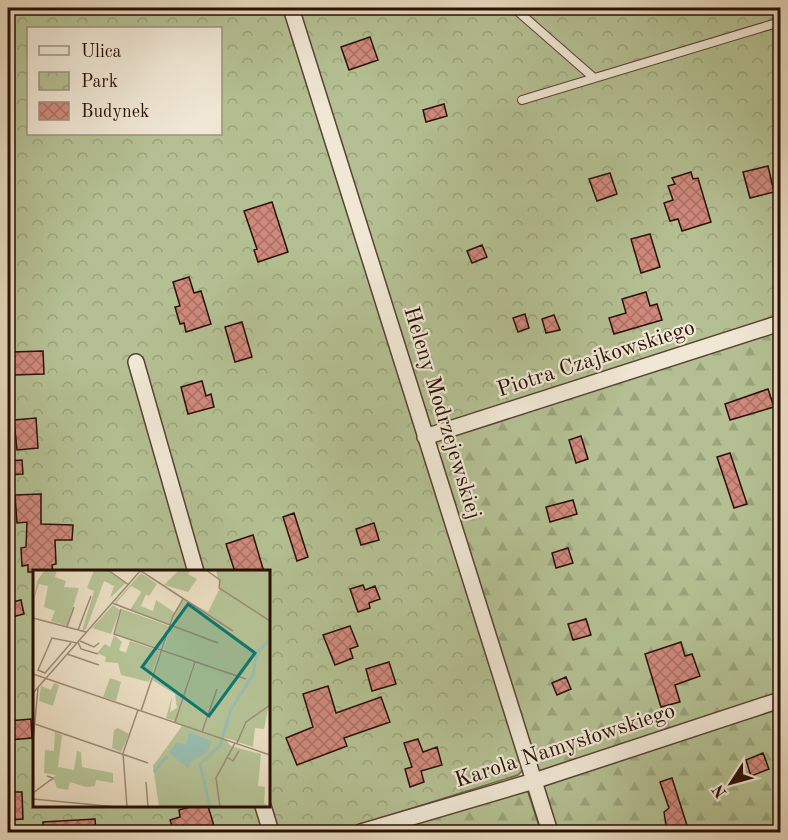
<svg xmlns="http://www.w3.org/2000/svg" width="788" height="840" font-family="'Old Standard TT',serif">
	<defs>
		<pattern id="forest-firs" width="22" height="20" patternUnits="userSpaceOnUse" patternTransform="scale(1.5)"><rect width="22" height="20" fill="#b4c093"/><path d="M5 1l3.5 6h-7zM16 11l3.5 6h-7z" fill="#9ba47d"/></pattern>
		<pattern id="park-crowns" width="20" height="18" patternUnits="userSpaceOnUse" patternTransform="scale(1.5)"><rect width="20" height="18" fill="#b4c093"/><path d="M2 6a3 3 0 1 1 6 0M12 15a3 3 0 1 1 6 0" fill="none" stroke="#9ba47d"/></pattern>
		<pattern id="building-cross-hatch" width="8" height="8" patternUnits="userSpaceOnUse" patternTransform="scale(1.5)"><rect width="8" height="8" fill="#d08a7d"/><path d="M0 0l8 8M0 8l8-8" fill="none" stroke="#a96f64"/></pattern>
	</defs>
	<rect width="100%" height="100%" fill="#e8dbbf"/>
	<filter id="stains"><feTurbulence type="fractalNoise" baseFrequency=".00333" numOctaves="4"/><feColorMatrix values="0 0 0 0 .2 0 0 0 0 .09 0 0 0 0 .02 0 0 0 .5 -.17"/></filter>
	<radialGradient id="worn" r=".72"><stop offset=".6" stop-color="#630" stop-opacity="0"/><stop offset="1" stop-color="#630" stop-opacity=".3"/></radialGradient>
	<path fill="url(#forest-firs)" stroke="#6e684c" stroke-width="1.5" d="M780 331V693L539 773 433 442Z
		M780 706V832H557L541 784Z
		M527 789 541 832H382Z"/>
	<path fill="url(#park-crowns)" stroke="#6e684c" stroke-width="1.5" fill-rule="evenodd" d="M8 8H780V316L420 431 524 769 518 775 336 832H8ZM28 28H220V134H28ZM34 572H268V806H34Z"/>
	<path fill="url(#building-cross-hatch)" stroke="#290f04" stroke-width="1.5" d="M370 37 378 60 349 70 341 47Z
		M444 104 447 116 426 122 423 110Z
		M768 166 774 192 750 198 743 172Z
		M691 172 693 179 698 178 711 222 682 231 678 219 670 221 664 203 673 200 668 186 675 184 672 178Z
		M610 173 617 194 597 201 589 179Z
		M272 202 288 252 258 262 254 250 257 249 244 211Z
		M650 234 660 267 641 273 631 239Z
		M482 245 487 257 472 263 467 251Z
		M189 277 194 293 201 291 211 324 186 332 184 323 180 324 175 307 180 306 173 282Z
		M646 292 650 306 657 304 662 320 614 334 609 318 626 313 622 299Z
		M525 314 529 328 518 332 513 318Z
		M554 315 560 330 546 333 542 319Z
		M242 322 252 357 235 362 225 327Z
		M43 351 44 374 13 375 12 352Z
		M202 381 206 396 211 394 214 407 188 414 181 387Z
		M768 389 774 407 730 420 725 404Z
		M36 418 38 448 17 450 14 420Z
		M581 436 588 459 576 463 569 440Z
		M730 453 747 504 734 508 717 457Z
		M22 460 23 474 8 475V461Z
		M41 494V524L73 525 72 540H55L56 564 52 565 53 572H28V565L22 566 21 548 26 547 27 522 17 523 15 495Z
		M573 500 577 514 550 522 546 507Z
		M294 513 308 557 297 561 283 517Z
		M374 523 379 540 361 545 356 529Z
		M253 535 264 572H235L226 544Z
		M568 548 573 563 556 568 552 553Z
		M363 585 365 590 375 586 380 599 369 603 370 608 358 612 350 589Z
		M21 600 24 614 8 618V603Z
		M586 619 591 635 573 640 568 624Z
		M350 626 358 646 350 649 353 658 335 665 323 635Z
		M681 642 685 656 692 654 700 676 675 685 680 702 661 707 645 654Z
		M389 662 396 684 372 691 366 669Z
		M566 677 571 689 557 695 552 683Z
		M328 686 336 713 381 697 390 722 344 738 347 746 297 765 286 738 313 727 303 694Z
		M31 719 32 738 9 740 8 721Z
		M418 739 423 752 437 747 442 765 421 771 424 782 410 787 405 769 412 767 404 743Z
		M763 753 769 769 751 776 746 760Z
		M672 778 684 816 689 832H667L664 812 669 808 660 782Z
		M8 792H22L23 819 9 820Z
		M193 806H208L214 826 211 827 212 832H185L184 829 174 832 170 820 180 817 179 810Z
		M95 819 96 832H43V822Z"/>
	<g fill="none" stroke-linecap="round" stroke-linejoin="round">
		<defs>
			<path id="lane" d="M514 8 594 78
				M522 100 780 22"/>
			<path id="street" d="M291 8 550 832
				M136 362 196 572
				M425 437 780 323
				M263 806 271 832
				M361 832 534 781 780 700"/>
		</defs>
		<use href="#lane" stroke="#594233" stroke-width="10"/>
		<use href="#street" stroke="#594233" stroke-width="18"/>
		<use href="#lane" stroke="#f0e8d5" stroke-width="8"/>
		<use href="#street" stroke="#f0e8d5" stroke-width="15"/>
	</g>
	<g text-anchor="middle" dominant-baseline="central" stroke-width="4.5" stroke-linejoin="round" paint-order="stroke">
		<g font-size="22" fill="#290f04" stroke="#f0e8d5">
			<text transform="translate(596 359) rotate(-18)">Piotra Czajkowskiego</text>
			<text transform="translate(442 413) rotate(73)">Heleny Modrzejewskiej</text>
			<text transform="translate(565 746) rotate(-18)">Karola Namysłowskiego</text>
		</g>
	</g>
	<g transform="translate(33 570)">
		<rect width="237" height="237" fill="#e8dbbf"/>
		<path d="M146 0H157L155 4 164 9 155 22 131 15ZM108 3 124 14 116 26 98 16 84 32 87 37 82 32ZM77 108 88 112 83 131 70 127ZM21 113 26 115 20 136 6 131 8 116 18 120Z" fill="#b4c093"/>
		<path d="M12 0H24L22 7 33 11 31 17 46 18 34 56 18 51 22 41 11 37 15 16 6 14 0 33 4 11ZM61 0H74L93 13 77 28 81 16 71 11 53 59 49 61 61 21 54 18ZM109 21 113 24 108 36 120 41 123 30 141 42 137 54 97 40ZM80 35 87 40 78 64 59 58ZM89 39 136 56 128 79 82 64ZM81 65 89 72 86 80 93 83 97 71 127 81 116 112 88 105 85 93 72 92 73 87 64 83 72 74 77 77ZM128 81 161 92 142 151 133 148 139 126 137 142 144 138 142 124 119 110ZM237 130 231 159 222 158 220 177 188 166ZM85 158 96 164 88 182 79 178 81 160ZM22 162 29 165 25 197 41 200 44 181 48 182 49 197 80 203V213L63 210 62 216 53 217 37 212 35 220 24 218 21 210 17 211 23 205 11 203 12 180 21 181Z" fill="#b4c093"/>
		<path d="M183 0H237V135L214 150 205 170 191 168 198 176 228 184 225 216 232 217 231 233 236 237H126L120 196 149 156 142 153 163 92 130 80 142 43 151 29 175 42 187 18Z" fill="#b4c093"/>
		<path d="M156 162 179 171 174 182 157 192 155 198 136 183 143 173 153 174Z" fill="#98bbae"/>
		<path fill="none" stroke="#98bbae" stroke-width="3" d="M121 202 134 186M177 237 167 194 187 176 198 139 220 105 224 83 237 69"/>
		<path fill="none" stroke="#9c8974" stroke-width="1.5" d="M75 0 96 15M173 0 187 10 186 18 237 51M108 1 200 61M79 33 185 73M88 39 81 64 213 109M0 48 53 62M34 57 41 37M45 60 58 26M47 71 61 77 66 73M45 72 48 79 65 84M38 73 12 103 5 100 19 68 44 73M34 84 66 95M0 104 237 185M0 123 108 0M108 141 140 46 150 29M142 152 162 92M2 154 115 193M169 162 184 119M0 172 5 118M204 173 213 152 237 135M194 187 200 191 206 181M113 212 115 237M0 223 20 208 14 206M0 229 84 237M94 237 90 183 105 140M187 237 183 208 202 173"/>
		<path fill="#0f766e" fill-opacity="0.15" stroke="#0f766e" stroke-width="3" d="M155 34 222 83 176 146 109 97Z"/>
		<rect width="237" height="237" fill="none" stroke="#290f04" stroke-width="3"/>
	</g>
	<rect width="788" height="840" fill="none" stroke="#e8dbbf" stroke-width="30"/>
	<rect x="9" y="9" width="770" height="822" fill="none" stroke="#290f04" stroke-width="3"/>
	<rect x="15" y="15" width="758" height="810" fill="none" stroke="#290f04" stroke-width="1.5"/>
	<rect x="27" y="27" width="195" height="108" fill="#f0e8d5" stroke="#a09181" stroke-width="1.5"/>
	<rect x="39" y="46" width="30" height="9" fill="#f0e8d5" stroke="#a09181" stroke-width="1.5"/>
	<text x="81" y="57" font-size="18" fill="#290f04">Ulica</text>
	<rect x="39" y="72" width="30" height="18" fill="url(#park-crowns)" stroke="#a09181" stroke-width="1.5"/>
	<text x="81" y="87" font-size="18" fill="#290f04">Park</text>
	<rect x="39" y="102" width="30" height="18" fill="url(#building-cross-hatch)" stroke="#a09181" stroke-width="1.5"/>
	<text x="81" y="117" font-size="18" fill="#290f04">Budynek</text>
	<g transform="translate(731 783) rotate(234)" stroke="#f0e8d5" stroke-width="4.5" paint-order="stroke">
	<path d="M0-4.5L10 22L0 15L-10 22Z" fill="#290f04"/>
	<text y="-9" font-size="16" font-weight="bold" text-anchor="middle" fill="#290f04">N</text>
	</g>
	<rect width="100%" height="100%" filter="url(#stains)"/>
	<rect width="100%" height="100%" fill="url(#worn)"/>
</svg>
